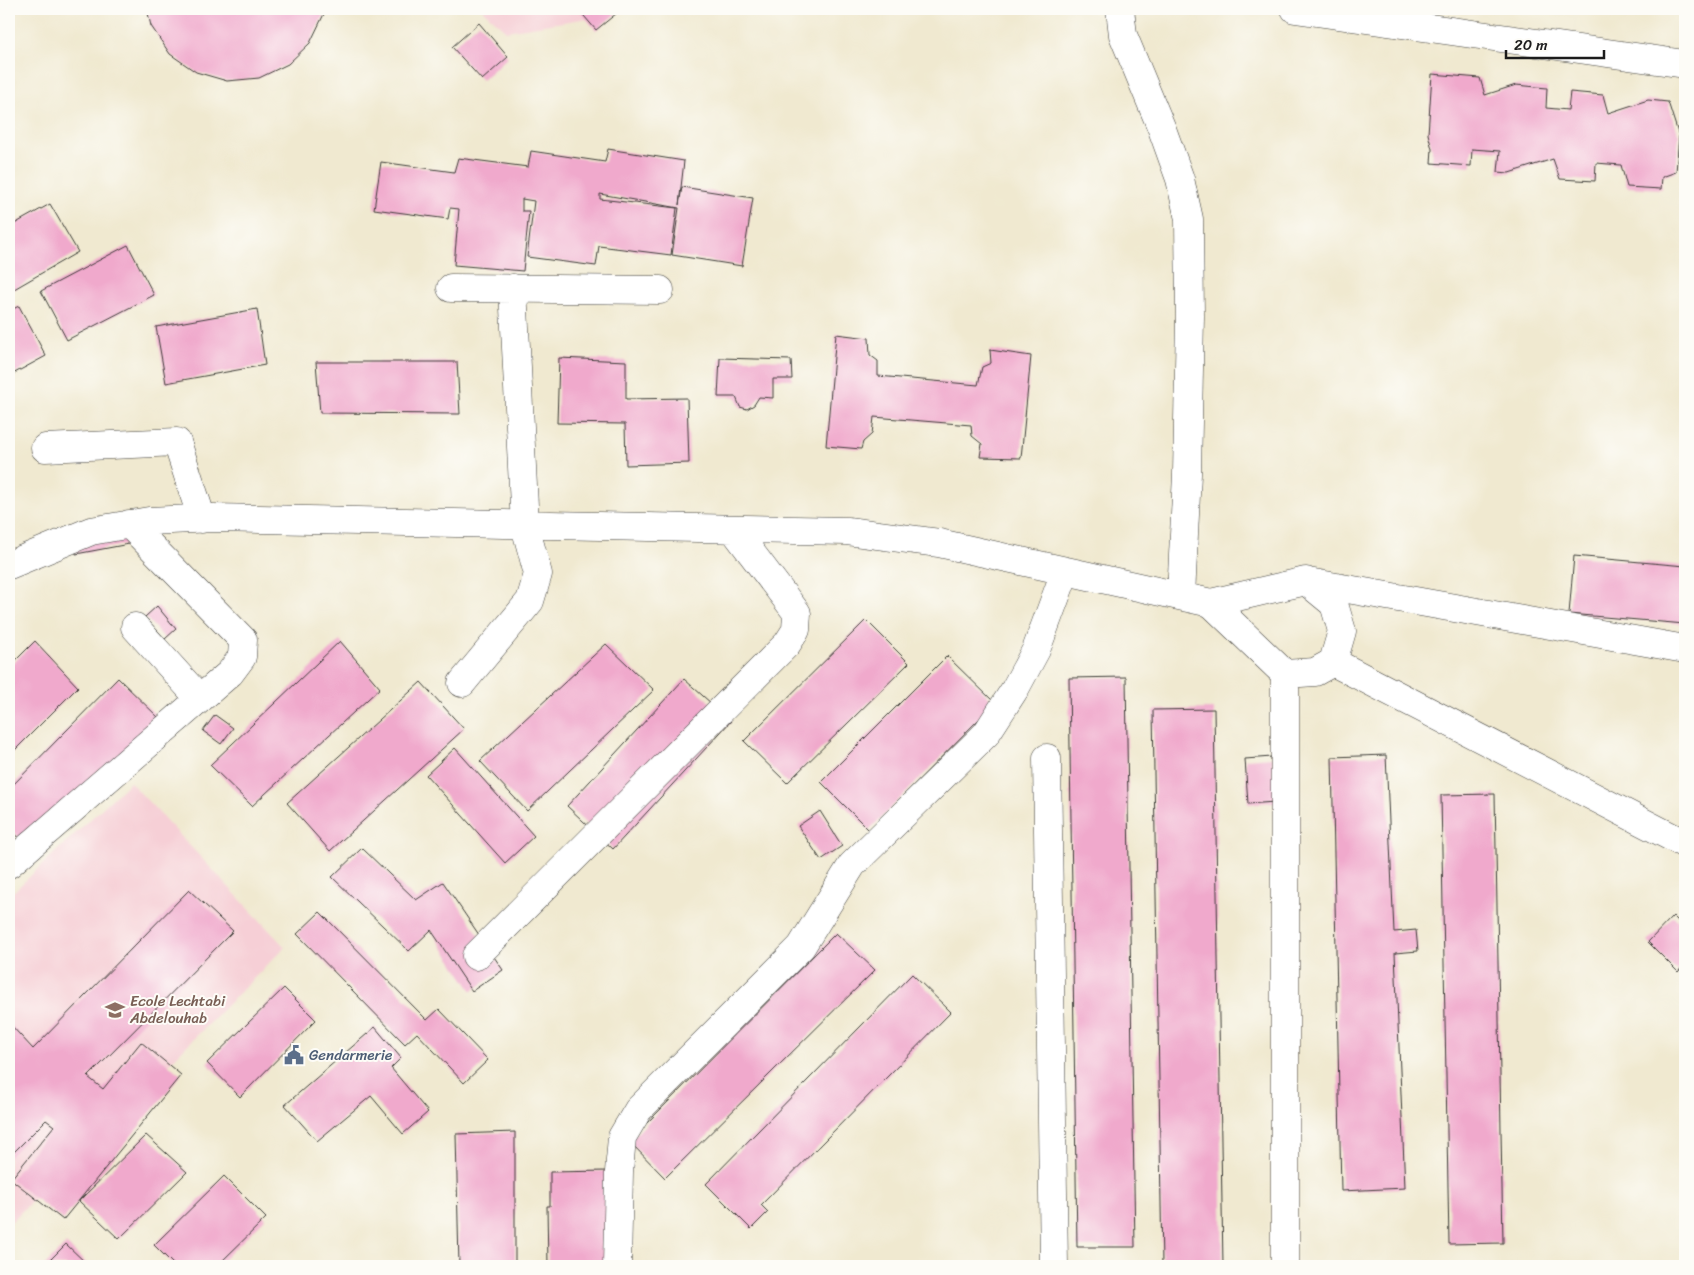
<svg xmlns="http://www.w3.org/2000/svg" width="1694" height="1275" font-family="Sriracha,sans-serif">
	<rect width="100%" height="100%" fill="#fdfcf7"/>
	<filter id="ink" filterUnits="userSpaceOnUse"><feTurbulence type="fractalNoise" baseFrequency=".02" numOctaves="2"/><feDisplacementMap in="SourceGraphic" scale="10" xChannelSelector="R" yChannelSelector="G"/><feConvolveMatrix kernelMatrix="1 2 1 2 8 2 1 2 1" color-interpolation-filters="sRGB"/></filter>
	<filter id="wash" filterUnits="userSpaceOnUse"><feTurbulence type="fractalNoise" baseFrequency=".0096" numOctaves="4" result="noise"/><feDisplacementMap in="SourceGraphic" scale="20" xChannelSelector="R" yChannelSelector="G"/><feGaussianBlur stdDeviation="1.12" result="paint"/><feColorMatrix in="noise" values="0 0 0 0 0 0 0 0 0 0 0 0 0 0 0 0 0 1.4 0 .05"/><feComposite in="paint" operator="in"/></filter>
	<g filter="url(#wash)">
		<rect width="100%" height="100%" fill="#f0e9d0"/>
		<path fill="#f6cfd6" d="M482 9H674L633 11 506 31Z
			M130 782 285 947 9 1224V896Z"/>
		<g id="blocks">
			<path fill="#f0a9cc" d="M147 9H324V14L310 43 288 64 259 78 227 81 196 72 170 54 151 26Z
				M578 9H622L596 30Z
				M479 23 508 57 482 80 452 47Z
				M1432 74 1480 78 1485 95 1516 85 1547 88 1546 108 1568 110 1570 92 1603 95 1608 113 1648 100 1668 102 1679 136 1676 172 1662 177 1661 189 1627 187 1621 165 1596 163 1595 181 1560 179 1553 159 1509 173 1498 172 1500 151 1472 149 1471 166 1431 163 1432 149 1428 134Z
				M608 149 684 161 679 205 682 187 753 198 742 266 672 255 679 208 600 194V199L677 208 671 255 599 246 596 266 527 257 534 201 522 199V211H529L523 271 454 265 459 209 450 208 448 219 374 209 381 162 454 172 458 158 528 167 531 151 605 162Z
				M50 204 78 252 9 292V227Z
				M128 245 154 295 67 340 41 291Z
				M19 306 46 356 9 376V311Z
				M257 309 265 365 166 383 156 327Z
				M836 334 869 338 870 355 878 361V376L978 385 982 367 991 363 990 350 1031 356 1021 458 980 457 982 444 972 436 971 425 874 417 872 434 863 442 861 449 826 446Z
				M559 358 626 361V399L687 398 689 463 626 465 625 424 557 423Z
				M720 358 791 360 792 379H773V398L759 397 754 405 747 409 740 407 736 397H718Z
				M316 362H457L460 414 320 413Z
				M115 532 145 541 76 554 73 540Z
				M1574 556 1685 566V624L1569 614Z
				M157 606 176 629 165 639 145 617Z
				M866 620 909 663 787 783 744 741Z
				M35 641 78 687 9 756V667Z
				M340 641 380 688 252 806 210 765Z
				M606 644 654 690 527 811 480 761Z
				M947 656 995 703 869 830 821 782Z
				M1126 677 1135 1247H1077L1069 678Z
				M118 678 162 721 34 852 9 828V789Z
				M684 679 731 721 613 849 567 806Z
				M421 682 464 729 330 851 287 803Z
				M1214 709 1223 1266H1162L1153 710Z
				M215 715 233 728 221 744 203 731Z
				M455 748 534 836 505 863 426 775Z
				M1386 755 1394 932 1416 930 1418 951 1395 953 1405 1188 1341 1191 1332 757Z
				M1272 757 1275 802 1248 804 1245 759Z
				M1495 794 1503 1243 1449 1244 1441 795Z
				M820 811 842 846 821 860 798 826Z
				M362 848 416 900 443 882 503 970 472 991 431 930 409 951 332 877Z
				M189 890 233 931 88 1077 103 1089 141 1042 181 1075 63 1220 11 1179 54 1126 46 1120 9 1157V1023L33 1049Z
				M320 912 427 1020 439 1009 488 1060 464 1083 417 1033 405 1044 297 934Z
				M1673 916 1685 928V964L1678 972 1648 942Z
				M836 933 875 970 665 1178 629 1141Z
				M912 974 951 1012 761 1205 768 1212 751 1229 706 1184Z
				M284 988 316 1020 240 1097 207 1063Z
				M375 1027 401 1058 391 1068 428 1112 403 1134 371 1096 317 1141 285 1105Z
				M515 1132V1266H459L456 1134Z
				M146 1135 187 1172 119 1239 79 1201Z
				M607 1171 609 1266H548L547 1206H550V1172Z
				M224 1176 266 1218 217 1266H175L154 1245Z
				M66 1244 89 1266H44Z"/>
		</g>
	</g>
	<g filter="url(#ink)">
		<use href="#blocks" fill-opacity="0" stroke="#3c3b37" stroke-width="1"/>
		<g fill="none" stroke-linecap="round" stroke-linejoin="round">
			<defs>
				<path id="minor" d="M1120 9 1123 35 1162 129 1180 179 1189 219 1190 316 1187 474 1181 596
					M1295 9 1685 64
					M451 288 660 290
					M45 448 177 442 202 519
					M9 565 91 531 149 521 213 518 847 531 939 543 1211 603
					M1308 582 1685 649
					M135 627 200 699
					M1333 662 1685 844
					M462 683 530 601 538 574 525 526 513 288
					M1047 758 1054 1266
					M9 864 230 673 242 657 243 640 129 524
					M476 956 787 644 796 630 797 613 734 530
					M617 1266 619 1172 622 1137 638 1110 801 947 852 865 986 734 1015 689 1036 650 1065 572
					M1285 1266V674L1211 603 1306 581 1334 604 1342 631 1333 662 1315 672 1285 674"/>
			</defs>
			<use href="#minor" stroke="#3c3b37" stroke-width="29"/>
			<use href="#minor" stroke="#fff" stroke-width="28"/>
		</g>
	</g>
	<defs>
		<symbol id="school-bare" viewBox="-9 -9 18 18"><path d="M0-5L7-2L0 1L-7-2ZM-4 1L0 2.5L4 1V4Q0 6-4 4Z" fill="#8d6e63" stroke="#fdfcf7" stroke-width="2.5" paint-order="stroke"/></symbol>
		<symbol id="civic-bare" viewBox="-9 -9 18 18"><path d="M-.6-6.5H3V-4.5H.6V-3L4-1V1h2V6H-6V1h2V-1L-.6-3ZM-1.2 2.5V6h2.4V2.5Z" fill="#5c6f8a" stroke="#fdfcf7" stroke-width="2.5" paint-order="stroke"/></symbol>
	</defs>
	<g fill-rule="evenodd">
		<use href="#school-bare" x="101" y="996" width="28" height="28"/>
		<use href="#civic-bare" x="280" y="1041" width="28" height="28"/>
	</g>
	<g text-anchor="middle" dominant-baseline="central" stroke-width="4" stroke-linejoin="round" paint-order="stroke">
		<g font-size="15" fill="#785e54" stroke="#fdfcf7" text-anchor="start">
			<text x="130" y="1001">Ecole Lechtabi<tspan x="130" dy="17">Abdelouhab</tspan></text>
		</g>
		<g font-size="15" fill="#4e5e75" stroke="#fdfcf7" text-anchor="start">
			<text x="309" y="1055">Gendarmerie</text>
		</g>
	</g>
	<rect width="1694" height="1275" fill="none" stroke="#fdfcf7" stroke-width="30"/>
	<path d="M1506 50v8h98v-8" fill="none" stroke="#1c1c1c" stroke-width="2.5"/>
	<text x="1514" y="50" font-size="15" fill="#1c1c1c" stroke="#fdfcf7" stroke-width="4" paint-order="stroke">20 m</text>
</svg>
